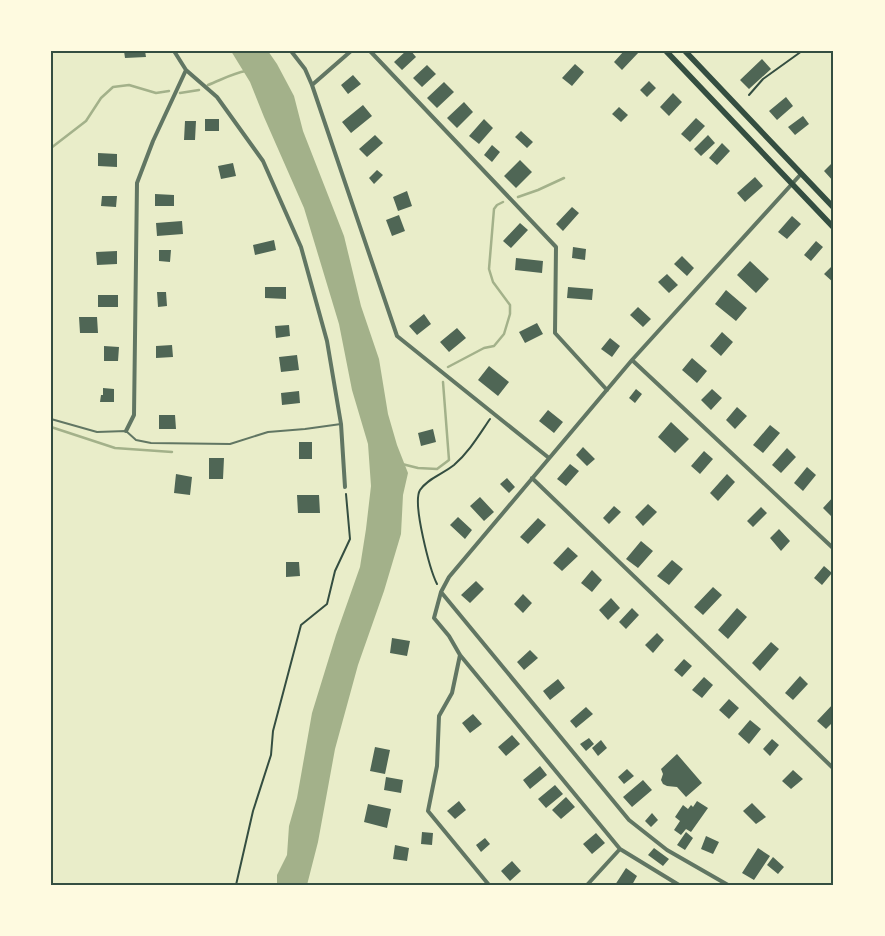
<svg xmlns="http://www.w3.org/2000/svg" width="885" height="936" font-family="'Sofia Sans Condensed',sans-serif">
	<rect width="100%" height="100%" fill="#e9edc9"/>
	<path fill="#a3b18a" d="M231 51H268L277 64 294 96 303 131 344 236 361 306 379 359 388 414 397 445 408 473 403 495 401 534 384 591 358 665 335 749 318 842 307 885H277V875L287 855 289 826 297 798 312 713 336 635 360 567 366 529 371 486 368 444 352 390 339 324 304 208 264 117 250 82Z"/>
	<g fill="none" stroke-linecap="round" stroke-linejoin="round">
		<path stroke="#a3b18a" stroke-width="2.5" d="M208 85C221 80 233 73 246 71
			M180 93 199 90
			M51 148 86 121 101 98 113 87 129 85 156 93 169 91
			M518 197 538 190 564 178
			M448 367 484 348 494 346 504 334 510 314V305L493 282 489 269 494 209 497 205 503 202
			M51 427 115 448 172 452
			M402 464 418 468 437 469 449 460 443 382"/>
	</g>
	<path fill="#4f6655" d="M124 51H145L146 57 125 58Z
		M406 51H411L416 57 402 70 394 62Z
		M624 51H637L639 52 622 70 614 62Z
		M762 59 771 69 749 89 740 80Z
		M575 64 584 72 572 86 562 78Z
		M427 65 436 74 422 87 413 78Z
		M353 75 361 84 348 94 341 85Z
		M649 81 656 88 647 97 640 90Z
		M444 82 454 92 437 108 427 98Z
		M673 93 682 102 669 116 660 107Z
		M786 97 793 106 777 120 769 111Z
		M464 102 473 112 457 128 447 118Z
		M363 105 372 116 351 133 342 122Z
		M619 107 628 115 621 122 612 114Z
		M803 116 809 124 795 135 788 127Z
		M696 118 705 126 690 142 681 134Z
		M205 119H219V131H205Z
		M484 119 493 128 479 144 469 136Z
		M185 121H196L195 140H184Z
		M521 131 533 142 527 148 515 137Z
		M375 135 383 143 367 157 359 149Z
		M708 135 715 143 701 156 694 149Z
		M722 143 730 151 717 165 709 158Z
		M492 145 500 152 492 162 484 155Z
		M98 153 117 154V167L98 166Z
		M520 160 532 172 516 188 504 176Z
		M834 161V182L824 171Z
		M233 163 236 176 221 179 218 166Z
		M377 170 383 175 374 184 369 178Z
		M755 177 763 186 745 202 737 193Z
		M407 191 412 206 398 211 393 197Z
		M155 194 174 195V206H155Z
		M102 196H117L116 207 101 206Z
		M572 207 579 213 563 231 556 224Z
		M399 215 405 231 392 236 386 220Z
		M792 216 801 224 787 239 778 232Z
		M182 221 183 234 157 236 156 223Z
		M520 223 528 230 511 248 503 241Z
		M274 240 276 250 255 255 253 245Z
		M816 241 823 247 811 261 804 255Z
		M573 247 586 249 585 260 572 258Z
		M159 250H171L170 262 159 261Z
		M117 251V264L97 265 96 252Z
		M682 256 694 268 687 276 674 264Z
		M516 258 543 261 542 273 515 270Z
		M750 261 769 279 756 293 737 275Z
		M834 264V283L824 274Z
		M667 274 678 285 669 293 658 282Z
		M265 287H286V299L265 298Z
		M568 287 593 289 592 300 567 298Z
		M726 290 747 308 736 321 715 304Z
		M157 292H166L167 306 158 307Z
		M98 295H118V307H98Z
		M638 307 651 319 643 327 630 315Z
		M424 314 431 324 417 335 409 326Z
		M79 317H97L98 333H80Z
		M537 323 543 334 525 343 519 332Z
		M289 325 290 336 276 338 275 326Z
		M457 328 466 338 449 352 440 342Z
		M722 332 733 342 721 356 710 346Z
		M610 338 620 346 612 357 601 349Z
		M172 345 173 357 156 358V346Z
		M104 346 119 347 118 361H104Z
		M297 355 299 370 281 372 279 357Z
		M692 358 707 371 697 383 682 370Z
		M489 366 509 382 498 396 478 380Z
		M103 388 114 389V402H100L101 395H103Z
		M636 389 642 394 635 403 629 398Z
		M712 389 722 398 711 410 701 400Z
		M299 391 300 403 282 405 281 393Z
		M737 407 747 416 735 429 726 420Z
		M548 410 563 422 554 433 539 421Z
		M159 415H175L176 429H159Z
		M671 422 689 439 675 453 658 437Z
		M770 425 780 433 763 453 753 445Z
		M433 429 436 442 421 446 418 433Z
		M299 442H312V459H299Z
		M583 447 595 459 587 466 576 455Z
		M787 448 796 457 781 473 772 465Z
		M704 451 713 459 700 474 691 466Z
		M209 458H224L223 479H209Z
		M570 464 579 471 566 486 557 479Z
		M807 467 816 475 803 491 794 483Z
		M176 474 192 477 190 495 174 493Z
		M727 474 735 482 718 501 710 493Z
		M507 478 515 487 509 493 500 484Z
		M297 495H319L320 513H298Z
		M834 496V515L832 517 823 508Z
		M480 497 494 512 484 521 470 506Z
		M648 504 657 512 643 526 635 517Z
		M614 506 621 512 609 524 603 518Z
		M761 507 767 513 753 527 747 521Z
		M458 517 472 530 465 539 450 525Z
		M538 518 546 525 528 544 520 537Z
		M779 529 790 541 781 551 770 538Z
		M641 541 653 551 638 568 626 559Z
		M568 547 578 556 562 571 553 563Z
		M672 560 683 569 669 585 657 576Z
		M286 562H299L300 576 286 577Z
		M824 566 832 573 822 585 814 578Z
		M592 570 602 580 592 592 581 583Z
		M476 581 484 589 470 603 461 595Z
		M713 587 722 595 703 615 694 607Z
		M523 594 532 603 523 613 514 604Z
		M611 598 620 608 608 620 599 610Z
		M632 608 639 615 626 629 619 622Z
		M737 608 747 617 728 639 718 630Z
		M657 633 664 640 653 653 645 645Z
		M392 638 410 641 407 656 390 653Z
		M771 642 779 649 760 671 752 663Z
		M530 650 538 658 524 670 517 662Z
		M684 659 692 666 682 677 674 670Z
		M800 676 808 684 793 700 785 693Z
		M704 677 713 685 702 698 692 690Z
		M558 679 565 688 550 700 543 691Z
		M729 699 739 708 729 719 719 710Z
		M834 703V721L826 729 817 721Z
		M586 707 593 714 576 728 570 721Z
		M473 714 482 724 470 733 462 723Z
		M750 720 761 729 749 744 738 734Z
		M512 735 520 744 506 756 498 747Z
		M589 738 594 744 586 751 580 744Z
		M772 739 779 745 770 756 763 749Z
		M601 740 607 748 598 756 592 748Z
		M375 747 390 750 385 774 370 771Z
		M677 754 702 783 686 797 677 787 667 786 663 784 661 780 663 774 661 769Z
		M540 766 547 775 530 789 523 780Z
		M627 769 634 776 624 784 618 777Z
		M793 770 803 779 791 789 782 781Z
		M386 777 403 780 401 793 384 790Z
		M643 780 652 790 632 807 623 797Z
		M555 785 563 794 546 808 538 799Z
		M566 797 575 807 561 819 552 810Z
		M459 801 466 810 455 819 447 811Z
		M697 801 708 808 691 832 686 829 681 835 674 830 680 821 675 817 683 805 688 809 691 805 693 807Z
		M752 803 766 817 756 824 743 811Z
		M368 804 391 809 387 828 364 822Z
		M652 813 658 820 651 827 645 821Z
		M422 832 433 833 432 845 421 844Z
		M686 832 693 838 685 850 677 845Z
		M596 833 605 843 592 854 583 844Z
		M706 836 719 842 713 854 701 849Z
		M485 838 490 844 481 852 476 845Z
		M395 845 409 848 407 861 393 859Z
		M654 848 669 859 663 866 648 855Z
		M758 848 770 856 754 880 742 873Z
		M773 857 784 867 778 874 767 865Z
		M512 861 521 871 510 881 501 871Z
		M626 868 637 876 632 885H615Z"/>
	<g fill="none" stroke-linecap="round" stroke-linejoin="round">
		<path stroke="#344e41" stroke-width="2" d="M749 95 763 79 802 51
			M437 584C430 570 412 503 420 490 428 478 443 474 454 465 469 452 479 435 490 419
			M236 885 253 811 271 755 273 731 301 625 327 604 335 571 350 539 346 494"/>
		<path stroke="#617663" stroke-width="2" d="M51 419 97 432 126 431 136 440 151 443 230 444 268 432 305 429 341 424"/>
		<path stroke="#617663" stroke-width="4" d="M174 51 186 70 217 97 263 161 301 247 327 341 341 424 345 487
			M291 51 305 69 312 85 397 336 549 458
			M370 51 556 247 555 333 607 390
			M312 85 351 51
			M632 360 834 549
			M126 431 134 415 137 183 153 141 186 70
			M532 478 834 769
			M441 592 629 820 667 850 728 885
			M460 655 452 693 439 716 437 766 428 811 489 885
			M587 885 620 849
			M679 885 620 849 460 655 449 636 434 618 441 592 449 577 632 360 801 174"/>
		<path stroke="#344e41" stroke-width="5.5" d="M666 51 834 228
			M685 51 834 208"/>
	</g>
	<rect width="885" height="936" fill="none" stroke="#fefae0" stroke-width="105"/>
	<rect x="52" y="52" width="780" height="832" fill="none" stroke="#344e41" stroke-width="2"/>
</svg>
